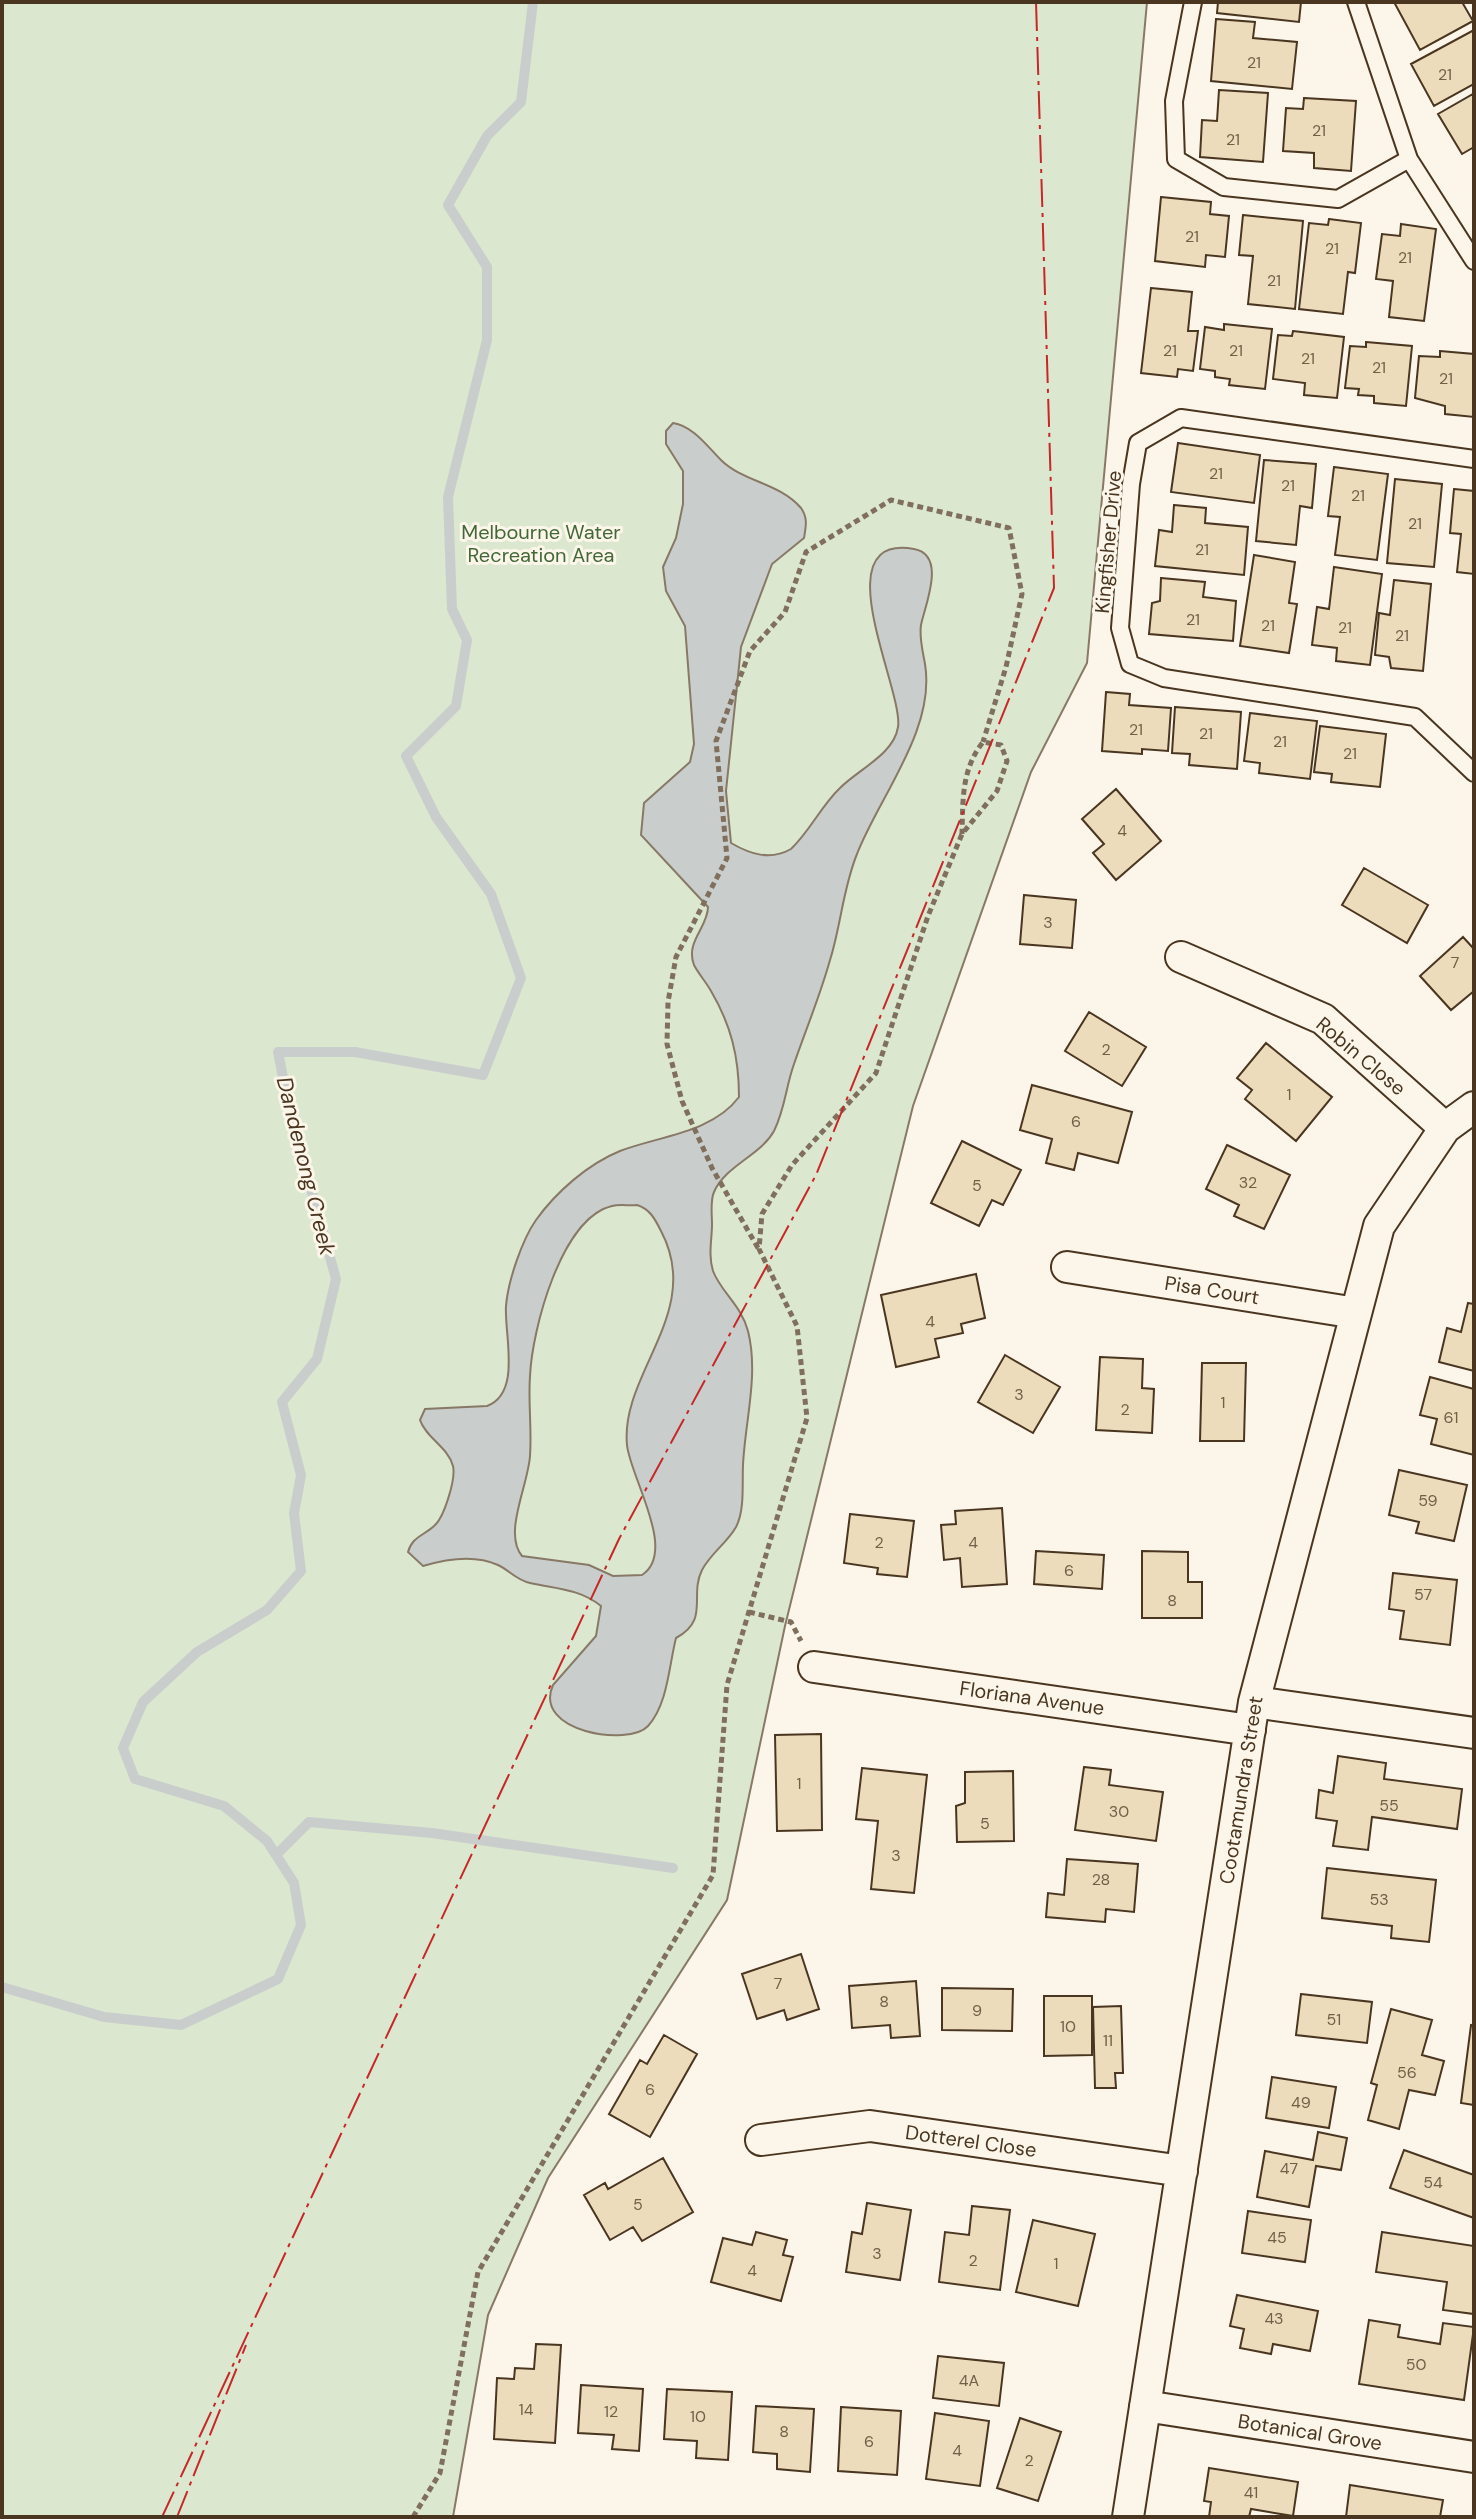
<svg xmlns="http://www.w3.org/2000/svg" width="1476" height="2519" font-family="'DM Sans',sans-serif">
	<rect width="100%" height="100%" fill="#fbf6e9"/>
	<path fill="#dce7d0" stroke="#887966" stroke-width="2" d="M2 2H1147L1087 663 1031 772 913 1106 785 1626 727 1900 548 2178 488 2315 453 2517H2Z"/>
	<path fill="#c9cecd" stroke="#887966" stroke-width="2" fill-rule="evenodd" d="M673 423C693 426 707 446 721 460 743 482 780 483 801 508 808 518 806 526 804 538L772 564 741 647 726 791 731 843C750 854 770 861 791 849 810 831 821 806 840 788 859 769 894 754 898 727 904 691 822 533 914 549 947 555 925 605 921 625 919 638 923 652 925 664 936 729 879 797 857 854 843 888 841 925 830 960 820 996 806 1029 794 1064 786 1086 785 1109 774 1131 761 1155 725 1166 714 1192 710 1201 712 1214 712 1224 712 1239 708 1255 713 1271 721 1292 741 1305 748 1331 759 1375 745 1421 743 1465 742 1483 745 1510 736 1527 727 1543 711 1553 702 1570 689 1596 710 1620 676 1638 669 1665 668 1704 648 1726 629 1747 532 1732 553 1685L596 1636 601 1606C580 1589 557 1589 530 1583 516 1580 509 1570 498 1565 474 1554 446 1559 423 1566L408 1552C412 1537 423 1536 434 1526 444 1518 456 1479 453 1466 448 1447 426 1438 420 1420L425 1409 487 1406C522 1393 504 1334 506 1306 508 1281 522 1240 536 1220 556 1192 588 1164 620 1151 659 1136 712 1133 739 1097 739 1057 731 1025 711 991 706 982 698 973 694 965 685 942 708 927 708 907L641 835 644 803 690 762 694 744 685 626 666 591 663 567 676 538 683 504V471L666 444V431ZM637 1205C650 1209 655 1219 661 1231 704 1312 620 1373 627 1445 630 1477 678 1552 642 1575L613 1576 589 1565 522 1556C503 1533 528 1486 530 1456 532 1429 528 1402 530 1376 532 1330 561 1218 612 1206 620 1204 629 1206 637 1205Z"/>
	<g fill="none" stroke-linecap="round" stroke-linejoin="round">
		<path stroke="#c9cecd" stroke-width="10" d="M276 1855 309 1822 432 1833 673 1868
			M2 1987 104 2017 181 2025 278 1979 301 1925 294 1883 267 1841 224 1806 135 1779 123 1748 143 1702 197 1652 267 1610 301 1571 294 1513 301 1475 282 1402 317 1359 336 1279 290 1113 278 1052H355L483 1075 521 978 491 894 436 817 406 756 456 706 467 640 452 609 448 497 487 340V267L448 205 487 136 521 102 533 2"/>
	</g>
	<path fill="#ecdcbc" stroke="#4a3520" stroke-width="2" d="M1218 2H1301L1299 22 1217 13Z
		M1394 2H1462L1473 21 1420 50Z
		M1216 19 1255 22 1253 38 1297 42 1292 89 1211 81Z
		M1474 30V84L1434 106 1411 64Z
		M1219 90 1268 93 1263 162 1200 157 1202 120 1217 121Z
		M1473 94 1474 147 1462 154 1438 114Z
		M1304 98 1356 101 1351 171 1314 168V153L1283 151 1286 108 1303 109Z
		M1161 197 1211 202 1210 214 1229 216 1225 257 1206 255 1205 267 1155 261Z
		M1243 215 1303 221 1295 309 1248 304 1253 256 1239 255Z
		M1329 219 1361 223 1355 273 1348 272 1343 314 1299 309 1309 223 1328 225Z
		M1401 224 1436 229 1424 321 1389 317 1393 281 1376 279 1382 234 1400 236Z
		M1151 288 1192 292 1188 331H1198L1193 371 1178 369 1177 377 1141 373Z
		M1224 324 1272 329 1265 389 1229 385 1230 379 1215 377V371L1200 369 1205 327 1224 330Z
		M1293 331 1344 337 1337 398 1304 395 1305 383 1273 379 1278 335 1292 336Z
		M1366 342 1412 346 1406 406 1374 403V396L1358 395 1359 389 1345 388 1350 346 1366 347Z
		M1440 351 1474 354V417L1445 414V406L1415 398 1419 356 1440 357Z
		M1178 443 1260 455 1254 503 1171 492Z
		M1264 460 1316 464 1312 508 1300 506 1296 545 1256 541Z
		M1334 467 1388 474 1377 560 1335 555 1340 517 1328 516Z
		M1395 479 1442 484 1434 567 1387 563Z
		M1454 489 1474 491V574L1457 572 1461 534 1450 533Z
		M1174 505 1206 508 1205 523 1248 527 1244 575 1155 566 1159 530 1172 532Z
		M1254 555 1295 562 1289 603 1297 604 1289 653 1240 646Z
		M1334 567 1382 574 1370 665 1336 661 1337 648 1312 645 1317 607 1329 609Z
		M1161 578 1205 582 1203 597 1236 601 1233 641 1149 634 1152 603 1160 601Z
		M1394 580 1431 584 1423 671 1391 668 1389 657 1375 655 1379 613 1390 615Z
		M1106 692 1130 694 1129 705 1171 708 1168 751 1142 749V754L1102 751Z
		M1175 707 1241 712 1237 769 1189 765 1190 754 1172 753Z
		M1250 713 1317 721 1310 779 1259 773 1260 763 1244 761Z
		M1320 726 1386 734 1380 787 1331 782 1332 774 1314 772Z
		M1116 789 1161 841 1116 880 1093 853 1104 844 1082 819Z
		M1364 868 1428 905 1407 943 1342 905Z
		M1024 895 1076 900 1072 948 1020 944Z
		M1463 937 1474 949V991L1451 1010 1420 976Z
		M1089 1012 1146 1047 1122 1086 1065 1051Z
		M1266 1043 1332 1097 1296 1141 1245 1099 1252 1090 1237 1078Z
		M1032 1085 1132 1112 1118 1163 1078 1153 1074 1170 1046 1163 1052 1139 1020 1130Z
		M962 1141 1021 1170 1003 1205 992 1200 979 1226 931 1203Z
		M1227 1145 1290 1175 1264 1229 1234 1216 1239 1205 1206 1189Z
		M976 1274 985 1318 961 1324 963 1333 935 1339 939 1357 896 1367 881 1295Z
		M1468 1303 1474 1304V1371L1439 1362 1447 1328 1461 1332Z
		M1005 1355 1060 1387 1033 1433 978 1402Z
		M1100 1357 1143 1359 1142 1388 1154 1389 1152 1433 1096 1430Z
		M1202 1363H1246L1244 1441H1200Z
		M1430 1377 1474 1389V1455L1431 1444 1437 1419 1420 1415Z
		M1399 1470 1467 1485 1454 1541 1416 1533 1419 1522 1389 1515Z
		M1002 1508 1007 1584 962 1587 960 1558 944 1560 941 1525 956 1524 955 1511Z
		M850 1514 914 1521 907 1577 877 1574 878 1568 844 1563Z
		M1036 1551 1104 1555 1102 1589 1034 1584Z
		M1142 1551 1188 1552V1582H1202V1618H1142Z
		M1393 1573 1457 1580 1450 1645 1400 1639 1404 1611 1389 1609Z
		M821 1734 822 1830 777 1831 775 1735Z
		M1338 1756 1386 1763 1384 1779 1462 1789 1457 1829 1372 1817 1368 1850 1333 1846 1337 1821 1316 1818 1319 1790 1333 1793Z
		M1084 1767 1111 1770 1109 1785 1163 1792 1156 1841 1075 1830Z
		M862 1768 927 1775 914 1893 871 1889 878 1821 856 1819Z
		M1013 1771 1014 1841 957 1842 956 1806 965 1803V1772Z
		M1067 1859 1138 1864 1134 1912 1106 1909 1105 1922 1046 1917 1048 1893 1064 1895Z
		M1327 1868 1436 1880 1429 1942 1391 1938 1392 1926 1322 1918Z
		M801 1954 819 2009 787 2020 784 2010 757 2019 742 1974Z
		M916 1981 920 2036 891 2038 890 2025 852 2028 849 1986Z
		M942 1988 1013 1989 1012 2031 942 2030Z
		M1301 1994 1372 2002 1367 2043 1296 2035Z
		M1044 1996H1092V2055L1044 2056Z
		M1121 2006 1123 2073H1115L1116 2088H1095L1093 2007Z
		M1391 2009 1432 2020 1422 2055 1444 2061 1435 2095 1409 2090 1399 2129 1368 2120 1377 2085 1371 2083Z
		M1471 2025 1474 2026V2105L1461 2103Z
		M664 2035 697 2054 650 2137 609 2114 640 2060 647 2064Z
		M1272 2077 1336 2087 1329 2128 1266 2118Z
		M1318 2132 1347 2138 1341 2170 1316 2166 1309 2207 1257 2197 1265 2151 1313 2160Z
		M1404 2150 1474 2175V2218L1390 2188Z
		M663 2158 693 2212 642 2241 633 2227 610 2240 584 2195 605 2183 608 2189Z
		M867 2203 911 2210 900 2280 846 2272 852 2232 862 2234Z
		M972 2206 1010 2210 1000 2290 939 2282 945 2232 969 2235Z
		M1248 2211 1311 2220 1305 2262 1242 2253Z
		M1033 2220 1095 2234 1078 2306 1016 2292Z
		M756 2232 787 2240 783 2255 793 2257 781 2301 711 2282 723 2238 752 2245Z
		M1382 2232 1474 2246V2314L1443 2310 1447 2282 1376 2272Z
		M1237 2295 1318 2311 1310 2351 1273 2344 1271 2354 1240 2348 1244 2329 1230 2326Z
		M1369 2320 1400 2325 1398 2337 1440 2344 1443 2323 1474 2327 1464 2400 1359 2384Z
		M536 2344 561 2345 555 2443 494 2439 497 2378 514 2379 515 2368 534 2369Z
		M938 2356 1004 2363 999 2406 933 2398Z
		M581 2385 643 2389 639 2451 612 2449 614 2435 578 2433Z
		M667 2389 732 2392 728 2460 696 2458 697 2441 664 2439Z
		M756 2406 814 2409 810 2472 777 2469V2454L753 2452Z
		M841 2407 901 2411 897 2475 838 2471Z
		M935 2413 989 2421 980 2486 926 2479Z
		M1020 2418 1061 2432 1038 2501 997 2488Z
		M1209 2468 1298 2482 1293 2516 1251 2509 1249 2517H1209L1211 2502 1204 2501Z
		M1350 2485 1443 2500 1440 2517H1346Z"/>
	<g fill="none" stroke-linecap="round" stroke-linejoin="round">
		<defs>
			<path id="service" d="M1193 2 1174 101 1176 159 1224 187 1338 199 1409 159
				M1356 2 1409 159 1474 261
				M1474 459 1181 418 1138 443 1131 484 1120 628 1130 664 1164 678 1415 717 1474 773"/>
			<path id="minor" d="M1181 957 1323 1019 1445 1128
				M1067 1267 1356 1313
				M814 1667 1250 1730
				M1254 1702 1474 1733
				M761 2140 870 2126 1182 2171
				M1145 2406 1474 2457
				M1128 2517 1254 1702 1379 1226 1445 1128 1474 1107"/>
		</defs>
		<use href="#service" stroke="#4a3520" stroke-width="20"/>
		<use href="#minor" stroke="#4a3520" stroke-width="34"/>
		<path stroke="#7f6f5c" stroke-width="5" stroke-dasharray="6 4" stroke-linecap="butt" d="M758 1248 712 1168 682 1101 667 1044 668 1002 676 957 727 858 716 741 750 651 785 612 806 552 891 500 1009 528 1022 594 1006 667 983 742
			M749 1612 791 1622 801 1641
			M413 2517 440 2473 478 2272 713 1875 727 1685 807 1418 797 1326 759 1249 762 1214 792 1165 876 1073 928 916 962 834 997 791 1007 761 1001 745 983 742C961 770 963 801 962 834"/>
		<use href="#service" stroke="#fbf6e9" stroke-width="16"/>
		<use href="#minor" stroke="#fbf6e9" stroke-width="30"/>
		<path stroke="#c62828" stroke-width="2" stroke-dasharray="28 6 4 6" stroke-linecap="butt" d="M162 2517 619 1539 816 1175 1054 588 1036 2
			M177 2517 246 2345"/>
	</g>
	<g text-anchor="middle" dominant-baseline="central" stroke-width="6" stroke-linejoin="round" paint-order="stroke">
		<g font-size="16" fill="#725f47">
			<text x="1254" y="62">21</text>
			<text x="1445" y="74">21</text>
			<text x="1319" y="130">21</text>
			<text x="1233" y="139">21</text>
			<text x="1192" y="236">21</text>
			<text x="1332" y="248">21</text>
			<text x="1405" y="257">21</text>
			<text x="1274" y="280">21</text>
			<text x="1170" y="350">21</text>
			<text x="1236" y="350">21</text>
			<text x="1308" y="358">21</text>
			<text x="1379" y="367">21</text>
			<text x="1446" y="378">21</text>
			<text x="1216" y="473">21</text>
			<text x="1288" y="485">21</text>
			<text x="1358" y="495">21</text>
			<text x="1415" y="523">21</text>
			<text x="1202" y="549">21</text>
			<text x="1193" y="619">21</text>
			<text x="1268" y="625">21</text>
			<text x="1345" y="627">21</text>
			<text x="1402" y="635">21</text>
			<text x="1136" y="729">21</text>
			<text x="1206" y="733">21</text>
			<text x="1280" y="741">21</text>
			<text x="1350" y="753">21</text>
			<text x="1122" y="830">4</text>
			<text x="1048" y="922">3</text>
			<text x="1455" y="962">7</text>
			<text x="1106" y="1049">2</text>
			<text x="1289" y="1094">1</text>
			<text x="1076" y="1121">6</text>
			<text x="1248" y="1182">32</text>
			<text x="977" y="1185">5</text>
			<text x="930" y="1321">4</text>
			<text x="1019" y="1394">3</text>
			<text x="1223" y="1402">1</text>
			<text x="1125" y="1409">2</text>
			<text x="1451" y="1417">61</text>
			<text x="1428" y="1500">59</text>
			<text x="879" y="1542">2</text>
			<text x="973" y="1542">4</text>
			<text x="1069" y="1570">6</text>
			<text x="1423" y="1594">57</text>
			<text x="1172" y="1600">8</text>
			<text x="799" y="1783">1</text>
			<text x="1389" y="1805">55</text>
			<text x="1119" y="1811">30</text>
			<text x="985" y="1823">5</text>
			<text x="896" y="1855">3</text>
			<text x="1101" y="1879">28</text>
			<text x="1379" y="1899">53</text>
			<text x="778" y="1983">7</text>
			<text x="884" y="2001">8</text>
			<text x="977" y="2010">9</text>
			<text x="1334" y="2019">51</text>
			<text x="1068" y="2026">10</text>
			<text x="1108" y="2040">11</text>
			<text x="1407" y="2072">56</text>
			<text x="650" y="2089">6</text>
			<text x="1301" y="2102">49</text>
			<text x="1289" y="2168">47</text>
			<text x="1433" y="2182">54</text>
			<text x="638" y="2204">5</text>
			<text x="1277" y="2237">45</text>
			<text x="877" y="2253">3</text>
			<text x="973" y="2260">2</text>
			<text x="1056" y="2263">1</text>
			<text x="752" y="2270">4</text>
			<text x="1274" y="2318">43</text>
			<text x="1416" y="2364">50</text>
			<text x="969" y="2380">4A</text>
			<text x="526" y="2409">14</text>
			<text x="611" y="2411">12</text>
			<text x="698" y="2416">10</text>
			<text x="784" y="2431">8</text>
			<text x="869" y="2441">6</text>
			<text x="957" y="2450">4</text>
			<text x="1029" y="2460">2</text>
			<text x="1251" y="2492">41</text>
		</g>
		<g font-size="20" fill="#436837" stroke="#fbf6e9">
			<text x="541" y="532">Melbourne Water<tspan x="541" dy="23">Recreation Area</tspan></text>
		</g>
		<g font-size="20" fill="#4a3520" stroke="#fbf6e9">
			<text transform="translate(1108 542) rotate(-85)">Kingfisher Drive</text>
			<text transform="translate(1361 1056) rotate(40)">Robin Close</text>
			<text transform="translate(1212 1290) rotate(9)">Pisa Court</text>
			<text transform="translate(1032 1698) rotate(8)">Floriana Avenue</text>
			<text transform="translate(1241 1790) rotate(-81)">Cootamundra Street</text>
			<text transform="translate(971 2141) rotate(8)">Dotterel Close</text>
			<text transform="translate(1310 2432) rotate(9)">Botanical Grove</text>
		</g>
		<g font-size="22" font-style="italic" fill="#4a3520" stroke="#fbf6e9">
			<text transform="translate(306 1166) rotate(76)">Dandenong Creek</text>
		</g>
	</g>
	<rect width="1476" height="2519" fill="none" stroke="#4a3520" stroke-width="8"/>
</svg>
